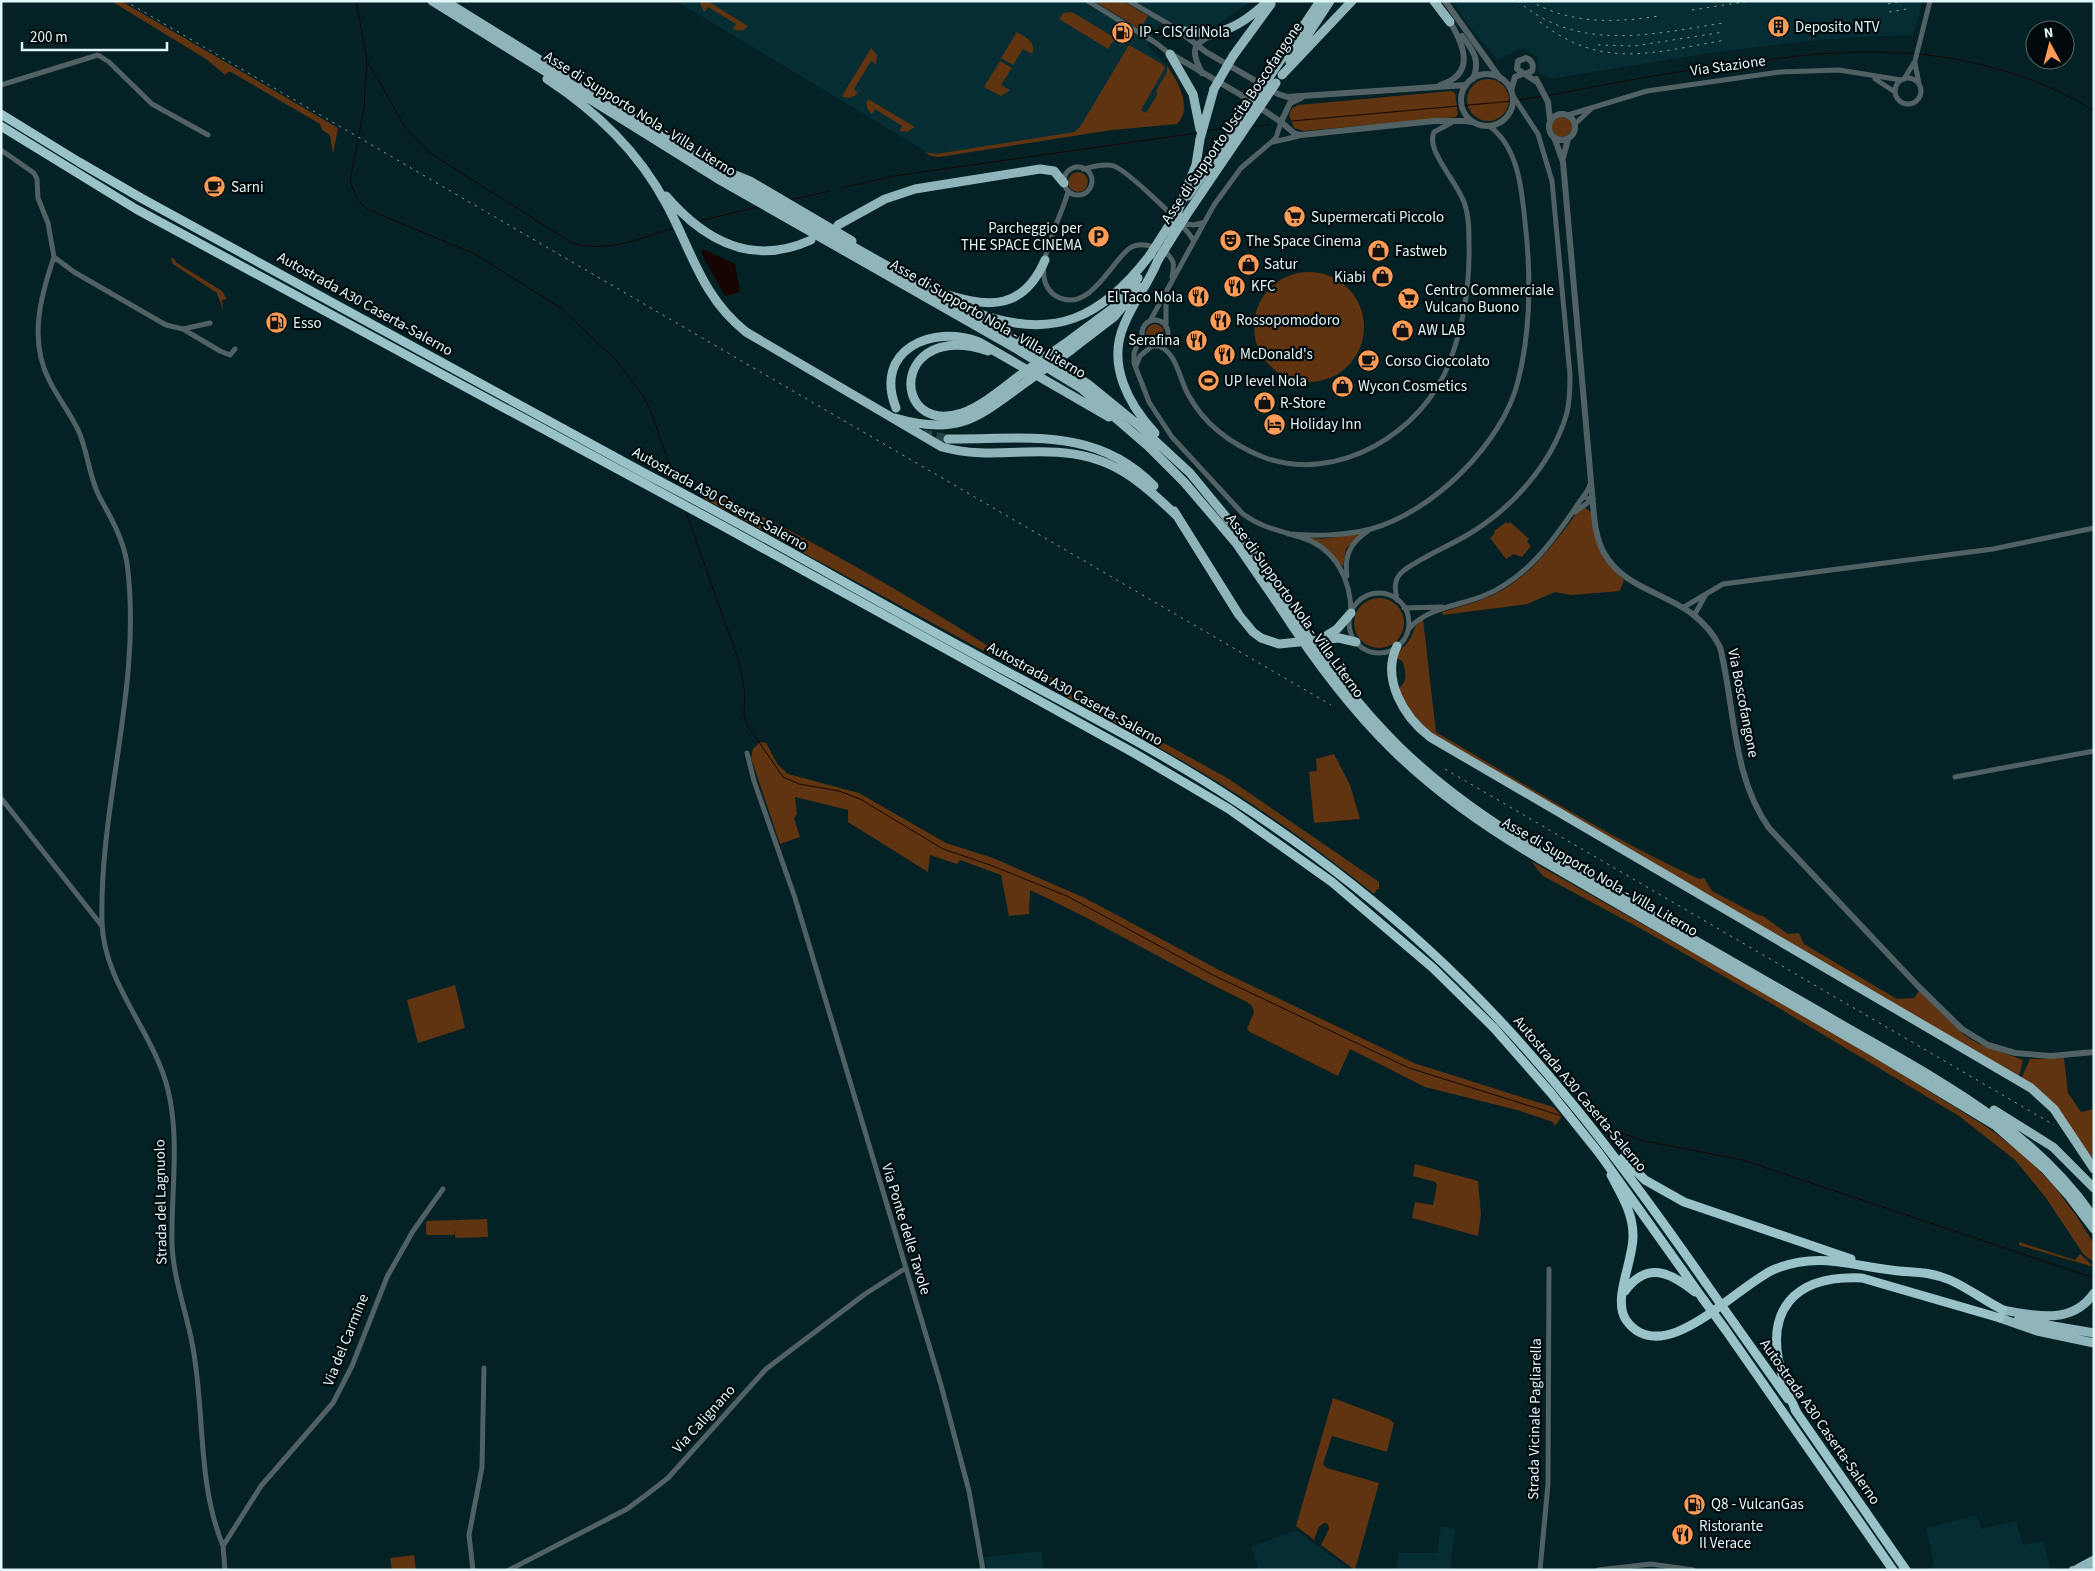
<svg xmlns="http://www.w3.org/2000/svg" width="2095" height="1571" font-family="'Source Sans 3',sans-serif">
	<rect width="100%" height="100%" fill="#042226"/>
	<path fill="#062d33" d="M676 1H1251L1211 29 1200 30 1181 27 1163 19 1147 45 1168 67 1180 91 1185 111 1177 124 1112 130 935 157Z
		M1453 1H1923L1913 35 1855 37 1781 44 1703 54 1550 79 1539 72 1537 57 1523 48 1498 60 1471 29Z
		M1976 1515 1982 1529 2016 1521 2023 1545 2043 1541 2051 1570H1930L1934 1563 1926 1528Z
		M1441 1526 1455 1529 1450 1570H1396L1399 1553H1437Z
		M1296 1530 1312 1542 1345 1566 1335 1570H1259L1251 1547Z
		M1042 1551 1043 1570H988L984 1557Z"/>
	<path fill="#603411" d="M111 1H121L338 128 333 154 330 135 322 130 320 124 231 72H228L225 75 206 59Z
		M699 1H707L748 26C744 31 739 32 733 29L736 24 708 7 704 12Z
		M1094 1H1123L1148 16 1140 29Z
		M1072 12 1115 38 1108 49 1059 19 1063 13Z
		M1017 32C1026 38 1037 42 1032 54L1023 49 1013 65 1001 58Z
		M1129 45 1162 64 1165 68 1141 110 1146 113 1157 95 1156 91 1167 72V66C1178 81 1193 108 1177 124L1112 130 939 157 931 156 924 152 936 154 1074 132 1080 127Z
		M871 48 877 55 876 64 871 61 854 89 858 93C853 98 848 99 842 96Z
		M1000 61 1012 68 1001 85 1010 90 1001 96 984 87Z
		M1467 100a21 21 0 1 1 42 0a21 21 0 1 1-42 0Z
		M1451 91 1455 93 1458 114 1456 117 1303 131 1294 128 1289 115 1292 108 1298 105Z
		M868 99 915 127 907 132 899 131 902 126 875 109 872 114C867 110 865 104 868 99Z
		M1552 127a10 10 0 1 1 20 0a10 10 0 1 1-20 0Z
		M1068 182a10 10 0 1 1 20 0a10 10 0 1 1-20 0Z
		M173 258 177 263 222 291 227 299 222 300 223 310 217 293 173 264 171 259Z
		M1254 327a55 55 0 1 1 110 0a55 55 0 1 1-110 0Z
		M1146 333a9 9 0 1 1 18 0a9 9 0 1 1-18 0Z
		M712 492C817 541 919 602 1017 664L1030 663 1065 686 1068 690 1229 779 1379 882V890L1377 889 1374 894C1323 853 1271 815 1216 781 1166 750 1114 723 1063 695L1055 686 1035 679 703 498Z
		M1585 508 1591 512C1600 546 1598 555 1624 580L1620 591 1571 595 1555 592 1527 604 1443 615 1442 612C1459 607 1477 602 1493 595 1531 577 1555 542 1579 510Z
		M1506 522 1508 524 1510 522 1529 539 1527 542 1531 546 1522 557 1514 554 1506 559 1490 538 1495 533 1494 531Z
		M1360 534 1346 549 1343 567 1326 548 1307 537 1320 539Z
		M1354 623a25 25 0 1 1 50 0a25 25 0 1 1-50 0Z
		M1423 619 1436 732C1523 783 1608 837 1699 879L1704 878 1712 891 1758 915 1763 916 1788 934 1799 933 1804 944 1897 999 1914 998 1919 991 1964 1035 1979 1044 2023 1060 2019 1077 1430 732C1416 719 1406 706 1399 688 1408 681 1406 671 1402 661L1396 658C1398 651 1403 648 1408 642 1415 633 1412 627 1423 619Z
		M760 742 766 743 778 765 788 774 859 793 946 843 993 858 1085 898 1221 971 1414 1063 1553 1107 1562 1116 1555 1126 1553 1122 1517 1110 1425 1087 1350 1049 1338 1076 1250 1032 1247 1029 1254 1012 1252 1006 1247 1002C1174 967 1104 924 1030 890L1029 914 1009 916 1001 875 960 860 957 864 930 855 928 872 848 822V810L795 797 797 814 794 818 800 837 780 844 751 758 753 749Z
		M1334 754 1350 785 1360 819 1314 823 1309 772 1317 771 1316 759Z
		M1531 861 1840 1036 1990 1129 2026 1157 2053 1185 2076 1215 2094 1244V1262L2084 1255 2046 1198 2015 1160 1959 1116 1772 1004 1645 931 1543 876Z
		M455 985 465 1028 418 1043 407 1000Z
		M2064 1058 2068 1093 2081 1112 2094 1109 2092 1159 2055 1104 2041 1092 2021 1079 2030 1059Z
		M1415 1164 1478 1181 1481 1214 1478 1236 1412 1218 1415 1202 1433 1205 1437 1185 1435 1182 1413 1176Z
		M487 1219 488 1237 455 1238V1229L454 1235H426V1221Z
		M2019 1242 2075 1260 2080 1254 2094 1267 2022 1246 2019 1245Z
		M1333 1398 1389 1419 1394 1423 1387 1452 1332 1436 1323 1464 1327 1468 1379 1483 1355 1570 1321 1545 1329 1529 1328 1524 1324 1523 1319 1527 1314 1540 1296 1526Z
		M414 1555 416 1570H392L390 1558Z"/>
	<path fill="#160500" d="M703 249 735 264 740 292 725 296 701 253Z"/>
	<g fill="none" stroke-linecap="round" stroke-linejoin="round">
		<path stroke="#160500" stroke-width="1" d="M356 1 367 60 364 109 350 181 358 201 369 210 475 254 562 309 615 359 642 394 652 414 677 487
			M1918 54C1978 60 2043 78 2094 111
			M368 62 406 129 430 153 572 243C610 253 638 239 673 228
			M1546 96C1617 82 1687 69 1758 61 1809 54 1862 49 1914 54
			M1519 100 1542 96
			M1292 121 1513 101
			M1251 126 1270 125
			M1206 131 1232 127
			M841 188 894 176 1197 133
			M789 200 830 191
			M699 221 758 207
			M686 512 739 662 745 693 744 715 748 726 783 777 799 784 839 791 860 799 943 849 990 865 1067 896 1213 975 1409 1068 1565 1117
			M1593 1124 1645 1141 1743 1160 2094 1278"/>
		<path stroke="#254246" stroke-width="9" stroke-dasharray="9 4.5" stroke-linecap="butt" d="M923 434 948 439"/>
		<path stroke="#526264" stroke-width="5" d="M1088 1 1156 43 1170 54
			M1129 1 1177 29
			M1915 63 1919 84
			M1895 91a13 13 0 1 1 26 0a13 13 0 1 1-26 0Z
			M1875 79 1895 92
			M1904 79 1915 61 1930 1
			M1 85 98 55 109 62 152 104 208 135
			M1568 115 1647 91 1780 72 1839 70 1901 80
			M1462 121 1475 123
			M1575 124 1591 109
			M1273 142 1299 136
			M1 150 34 173 37 179 38 198 48 223 54 257 74 272 166 325 183 329
			M1064 181a14 14 0 1 1 28 0a14 14 0 1 1-28 0Z
			M1083 169C1093 167 1103 163 1114 166 1126 170 1187 227 1193 240
			M1068 191C1063 218 1021 281 1060 298 1091 311 1113 259 1130 248 1142 240 1168 249 1173 262 1174 267 1173 272 1172 277
			M1181 223 1193 225 1202 223
			M54 257C40 298 29 340 49 380 58 398 71 414 79 432 88 453 89 476 99 496 111 518 123 538 127 563 143 684 99 802 102 923 104 984 154 1032 168 1090 180 1139 171 1193 172 1243 173 1279 187 1313 193 1348 205 1414 197 1482 223 1546
			M1166 298V327
			M1142 333a13 13 0 1 1 26 0a13 13 0 1 1-26 0Z
			M1150 321 1214 205 1241 168 1276 138 1281 122
			M210 323 183 329 220 351 230 355 235 349
			M1142 334 1134 353V363L1149 402 1172 437 1243 514C1262 528 1281 531 1303 538 1336 549 1351 580 1351 613
			M1159 346C1178 354 1179 380 1189 396 1205 425 1233 445 1263 457 1337 485 1424 432 1450 361 1464 323 1470 283 1469 243 1469 230 1469 217 1465 205 1459 183 1425 151 1434 132L1451 123
			M1136 366 1140 356 1152 346
			M1575 512 1593 499 1583 497
			M1288 534C1317 536 1343 536 1371 529 1433 512 1503 443 1518 381 1531 330 1531 274 1525 222 1522 190 1518 146 1489 126
			M1347 576C1344 556 1350 543 1368 531
			M1349 623a30 30 0 1 1 60 0a30 30 0 1 1-60 0Z
			M1397 600C1395 590 1393 580 1402 572 1416 560 1451 545 1469 534 1511 509 1551 465 1566 416 1570 403 1570 389 1570 375L1552 181 1538 134 1513 96
			M1684 607 1723 584 1993 549 2094 528
			M1404 608 1442 607
			M1695 614 1705 596
			M1408 630C1425 608 1458 606 1483 596 1526 579 1553 541 1578 504 1582 497 1588 493 1590 484
			M747 753 754 781 795 898 941 1385 969 1491 983 1570
			M1955 777 2094 751
			M1 798 102 926
			M225 1570 223 1546 261 1486 333 1403 352 1366 387 1277 413 1231 443 1189
			M473 1570 469 1535 482 1467 484 1368
			M509 1570 627 1509 646 1495 668 1478 766 1369 865 1294 906 1268
			M1540 1570 1548 1484 1549 1269
			M1598 1570 1651 1564 1693 1570"/>
		<path stroke="#526264" stroke-width="6" d="M1445 1 1500 78
			M1178 30 1206 52 1278 94 1287 97 1466 85
			M1462 36C1473 50 1481 61 1473 79
			M1171 54 1241 95 1281 122
			M1202 73C1191 52 1191 44 1213 35
			M1525 74 1532 71C1534 65 1532 60 1526 58L1518 61 1517 69 1537 82
			M1461 100a26 26 0 1 1 52 0a26 26 0 1 1-52 0Z
			M1536 79 1548 102 1550 120
			M1440 85C1476 74 1464 45 1450 22
			M1511 90 1515 77 1522 74
			M1301 98 1290 103 1281 122 1295 134 1301 135 1434 121H1464
			M1549 127a13 13 0 1 1 26 0a13 13 0 1 1-26 0Z
			M1554 137 1563 162 1592 493C1594 513 1594 535 1604 553 1631 600 1691 590 1720 647 1735 707 1732 776 1769 828L1919 987 1962 1029 1988 1045 2015 1053 2051 1056 2094 1052
			M1563 158 1568 139"/>
		<path stroke="#85a7ac" stroke-width="8" d="M2073 1570 2094 1566"/>
		<path stroke="#8fb4ba" stroke-width="9" d="M432 1 718 179 1015 348 1082 389 1148 446 1184 482 1236 543 1280 607
			M445 1 709 165 1018 340 1088 384 1137 424 1190 473 1246 541 1287 603
			M1434 1 1450 22
			M1177 29C1217 40 1239 28 1268 1
			M1170 54 1193 94 1200 129
			M1233 56 1271 4
			M1290 62 1330 1
			M1282 75 1352 1
			M547 79C597 112 638 151 667 205 692 252 702 297 746 332L942 447C970 455 997 453 1025 452 1099 449 1126 467 1177 516
			M1268 79 1320 1
			M730 173 750 181 852 241
			M666 196C705 241 752 267 811 240
			M1188 196 1229 137
			M1177 213 1196 165 1200 139 1214 89
			M1185 217 1240 136
			M838 225 885 199 915 189 1040 169 1054 171 1064 183
			M945 294C990 309 1024 309 1045 260
			M977 313C1054 341 1102 318 1150 255
			M1063 345 1113 308 1138 278
			M1071 350 1114 317 1139 287
			M988 351C891 319 889 436 962 413 984 405 1004 387 1023 373
			M896 408C873 350 932 324 979 342L1109 417
			M895 418C961 437 979 416 1029 380
			M1155 433C1128 404 1107 364 1124 325 1133 302 1149 283 1158 260
			M948 439C1023 440 1095 425 1154 486
			M1174 511 1239 615 1253 632 1261 638 1279 644 1339 638 1356 642
			M1321 639 1337 629 1351 613
			M1397 646C1381 679 1404 717 1430 737L2031 1088 2054 1109 2094 1169
			M1543 853C1637 907 1731 961 1825 1015 1922 1072 2029 1122 2094 1218
			M1540 859 1872 1051 1996 1126 2045 1169 2069 1196 2094 1229
			M1994 1110 2053 1147 2094 1188
			M2003 1310C2036 1316 2072 1325 2094 1293
			M2000 1318 2037 1331 2094 1343
			M2018 1320 2094 1333
			M2079 1568 2094 1560"/>
		<path stroke="#99c2c9" stroke-width="9" d="M1 114 79 162 141 198 646 474C754 530 860 592 967 650 1056 699 1149 744 1234 800 1302 844 1368 894 1428 949 1535 1047 1622 1163 1705 1282
			M1 126 136 209 721 525 1134 753 1229 809 1332 882 1433 968 1494 1028 1551 1093 1599 1153 1703 1299
			M1623 1158 1645 1180 1684 1202 1851 1259
			M1611 1175C1621 1194 1633 1213 1633 1235 1634 1260 1612 1299 1626 1320 1663 1372 1738 1284 1775 1269 1818 1252 1848 1265 1891 1270 1911 1273 1930 1271 1950 1280 1968 1288 1985 1301 2003 1310
			M1625 1291C1647 1261 1670 1272 1695 1292
			M1734 1323 1788 1399
			M1725 1329 1893 1570
			M1795 1410 1906 1570
			M1797 1413C1792 1402 1786 1390 1783 1378 1762 1310 1794 1275 1862 1278L2000 1318"/>
		<path stroke="#7e979b" stroke-width="1" stroke-dasharray="2.5 5" stroke-linecap="butt" d="M125 1 1331 705
			M1518 1C1578 53 1653 34 1723 23
			M1530 1C1571 24 1614 23 1659 16
			M1888 4 1902 1
			M1692 10 1750 1
			M1889 12 1907 9
			M1540 22C1603 71 1654 52 1726 40
			M1598 45 1634 46 1724 32
			M1445 769 2054 1125"/>
		<path stroke="#8fb4ba" stroke-width="9" d="M1214 89 1233 56
			M1240 136 1276 83
			M1229 137 1268 79
			M1150 255 1177 213
			M1158 260 1185 217
			M1023 373 1063 345
			M1029 380 1071 350
			M1287 603C1359 718 1426 785 1543 853
			M1280 607C1354 722 1421 790 1540 859"/>
		<path stroke="#99c2c9" stroke-width="9" d="M1705 1282 1734 1323
			M1703 1299 1725 1329"/>
	</g>
	<defs>
		<symbol id="building-disc" viewBox="-11 -11 22 22"><circle r="9.5" fill="#fd9c56" stroke="#000a0c"/><path d="M-4-6H4V6H1V3H-1V6H-4ZM-2.5-4.3h1.7v1.8h-1.7ZM.8-4.3h1.7v1.8H.8ZM-2.5-1h1.7V.8h-1.7ZM.8-1h1.7V.8H.8Z" fill="#111"/></symbol>
		<symbol id="fuel-disc" viewBox="-11 -11 22 22"><circle r="9.5" fill="#fd9c56" stroke="#000a0c"/><path d="M-5.5-6h7V0h2V4h1.3V-2.5L3-4.5l.8-.8L6-3V5H2.5V1h-1V6h-7ZM-4.2-4.7v3.2H.2V-4.7Z" fill="#111"/></symbol>
		<symbol id="cafe-disc" viewBox="-11 -11 22 22"><circle r="9.5" fill="#fd9c56" stroke="#000a0c"/><path d="M-5.5-4.5H6V0H3Q3 3.5 0 3.5H-2.5Q-5.5 3.5-5.5 0ZM3-3.2v2h1.7v-2ZM-6 4.5H4V6H-6Z" fill="#111"/></symbol>
		<symbol id="supermarket-disc" viewBox="-11 -11 22 22"><circle r="9.5" fill="#fd9c56" stroke="#000a0c"/><path d="M-6-5.5h2.5l.6 2H6L4.5 2H-2.5L-4.4-4H-6ZM-1.5 3.2a1.3 1.3 0 1 0 .1 0ZM3 3.2a1.3 1.3 0 1 0 .1 0Z" fill="#111"/></symbol>
		<symbol id="parking-disc" viewBox="-11 -11 22 22"><circle r="9.5" fill="#fd9c56" stroke="#000a0c"/><path d="M-3.5-5.5H1a3.5 3.5 0 0 1 0 7H-1V5.5H-3.5ZM-1-3.4V-.6H.8a1.4 1.4 0 0 0 0-2.8Z" fill="#111"/></symbol>
		<symbol id="theatre-disc" viewBox="-11 -11 22 22"><circle r="9.5" fill="#fd9c56" stroke="#000a0c"/><path d="M-5-5.5Q0-4 5-5.5V0Q5 5 0 6Q-5 5-5 0ZM-3.3-2.5H-1v1.5H-3.3ZM1-2.5H3.3v1.5H1ZM-2.8 1Q0 5.5 2.8 1Z" fill="#111"/></symbol>
		<symbol id="shop-disc" viewBox="-11 -11 22 22"><circle r="9.5" fill="#fd9c56" stroke="#000a0c"/><path d="M-5-2.5h2.3a2.7 3.5 0 0 1 5.4 0H5L5.5 6h-11ZM-1.5-2.5h3a1.5 2.3 0 0 0-3 0Z" fill="#111"/></symbol>
		<symbol id="restaurant-disc" viewBox="-11 -11 22 22"><circle r="9.5" fill="#fd9c56" stroke="#000a0c"/><path d="M-5-6h1v4h1v-4h1v4h1v-4h1v5L-1.5 .5V6h-2V.5L-5-1ZM5-6V6H3V1.5H1.5Q1.5-4 5-6Z" fill="#111"/></symbol>
		<symbol id="stadium-disc" viewBox="-11 -11 22 22"><circle r="9.5" fill="#fd9c56" stroke="#000a0c"/><path d="M0-5a6.5 5 0 1 0 0 10a6.5 5 0 1 0 0-10ZM-3.5-1.8h7v3.6h-7Z" fill="#111"/></symbol>
		<symbol id="hotel-disc" viewBox="-11 -11 22 22"><circle r="9.5" fill="#fd9c56" stroke="#000a0c"/><path d="M-6-4.5h1.5V1H6V5H4.5V3h-9V5H-6ZM-4 0a1.8 1.8 0 1 1 3.6 0ZM.5 0V-2.5h3Q6-2.5 6 0Z" fill="#111"/></symbol>
	</defs>
	<g fill-rule="evenodd">
		<use href="#building-disc" x="1766" y="14" width="25" height="25"/>
		<use href="#fuel-disc" x="1110" y="20" width="25" height="25"/>
		<use href="#cafe-disc" x="202" y="174" width="25" height="25"/>
		<use href="#supermarket-disc" x="1282" y="204" width="25" height="25"/>
		<use href="#parking-disc" x="1086" y="224" width="25" height="25"/>
		<use href="#theatre-disc" x="1218" y="228" width="25" height="25"/>
		<use href="#shop-disc" x="1366" y="238" width="25" height="25"/>
		<use href="#shop-disc" x="1236" y="252" width="25" height="25"/>
		<use href="#shop-disc" x="1370" y="264" width="25" height="25"/>
		<use href="#restaurant-disc" x="1222" y="274" width="25" height="25"/>
		<use href="#restaurant-disc" x="1186" y="284" width="25" height="25"/>
		<use href="#supermarket-disc" x="1396" y="286" width="25" height="25"/>
		<use href="#restaurant-disc" x="1208" y="308" width="25" height="25"/>
		<use href="#fuel-disc" x="264" y="310" width="25" height="25"/>
		<use href="#shop-disc" x="1390" y="318" width="25" height="25"/>
		<use href="#restaurant-disc" x="1184" y="328" width="25" height="25"/>
		<use href="#restaurant-disc" x="1212" y="342" width="25" height="25"/>
		<use href="#cafe-disc" x="1356" y="348" width="25" height="25"/>
		<use href="#stadium-disc" x="1196" y="368" width="25" height="25"/>
		<use href="#shop-disc" x="1330" y="374" width="25" height="25"/>
		<use href="#shop-disc" x="1252" y="390" width="25" height="25"/>
		<use href="#hotel-disc" x="1262" y="412" width="25" height="25"/>
		<use href="#fuel-disc" x="1682" y="1492" width="25" height="25"/>
		<use href="#restaurant-disc" x="1670" y="1522" width="25" height="25"/>
	</g>
	<g text-anchor="middle" dominant-baseline="central" stroke-width="4.5" stroke-linejoin="round" paint-order="stroke">
		<g font-size="15" fill="#e2f7fa" stroke="#000a0c" text-anchor="start">
			<text x="1795" y="27">Deposito NTV</text>
			<text x="1139" y="32">IP - CIS di Nola</text>
			<text x="231" y="187">Sarni</text>
			<text x="1311" y="217">Supermercati Piccolo</text>
			<text x="1082" y="228" text-anchor="end">Parcheggio per<tspan x="1082" dy="17">THE SPACE CINEMA</tspan></text>
			<text x="1246" y="241">The Space Cinema</text>
			<text x="1395" y="251">Fastweb</text>
			<text x="1264" y="264">Satur</text>
			<text x="1366" y="277" text-anchor="end">Kiabi</text>
			<text x="1251" y="286">KFC</text>
			<text x="1425" y="290">Centro Commerciale<tspan x="1425" dy="17">Vulcano Buono</tspan></text>
			<text x="1183" y="297" text-anchor="end">El Taco Nola</text>
			<text x="1236" y="320">Rossopomodoro</text>
			<text x="293" y="323">Esso</text>
			<text x="1418" y="330">AW LAB</text>
			<text x="1180" y="340" text-anchor="end">Serafina</text>
			<text x="1240" y="354">McDonald's</text>
			<text x="1385" y="361">Corso Cioccolato</text>
			<text x="1224" y="381">UP level Nola</text>
			<text x="1358" y="386">Wycon Cosmetics</text>
			<text x="1280" y="403">R-Store</text>
			<text x="1290" y="424">Holiday Inn</text>
			<text x="1711" y="1504">Q8 - VulcanGas</text>
			<text x="1699" y="1526">Ristorante<tspan x="1699" dy="17">Il Verace</tspan></text>
		</g>
		<g font-size="15" fill="#e2f7fa" stroke="#000a0c">
			<text transform="translate(1728 66) rotate(-8)">Via Stazione</text>
			<text transform="translate(640 114) rotate(32)">Asse di Supporto Nola - Villa Literno</text>
			<text transform="translate(1232 123) rotate(-56)">Asse di Supporto Uscita Boscofangone</text>
			<text transform="translate(365 304) rotate(29)">Autostrada A30 Caserta-Salerno</text>
			<text transform="translate(988 319) rotate(30)">Asse di Supporto Nola - Villa Literno</text>
			<text transform="translate(720 499) rotate(29)">Autostrada A30 Caserta-Salerno</text>
			<text transform="translate(1295 606) rotate(54)">Asse di Supporto Nola - Villa Literno</text>
			<text transform="translate(1075 694) rotate(29)">Autostrada A30 Caserta-Salerno</text>
			<text transform="translate(1743 703) rotate(79)">Via Boscofangone</text>
			<text transform="translate(1600 877) rotate(30)">Asse di Supporto Nola - Villa Literno</text>
			<text transform="translate(1580 1094) rotate(50)">Autostrada A30 Caserta-Salerno</text>
			<text transform="translate(161 1202) rotate(-91)">Strada del Lagnuolo</text>
			<text transform="translate(906 1229) rotate(73)">Via Ponte delle Tavole</text>
			<text transform="translate(346 1340) rotate(-68)">Via del Carmine</text>
			<text transform="translate(704 1419) rotate(-48)">Via Calignano</text>
			<text transform="translate(1535 1419) rotate(-89)">Strada Vicinale Pagliarella</text>
			<text transform="translate(1820 1422) rotate(55)">Autostrada A30 Caserta-Salerno</text>
		</g>
	</g>
	<rect width="2095" height="1571" fill="none" stroke="#e2f7fa" stroke-width="5"/>
	<g transform="translate(2050 45) rotate(353)"><circle r="24" fill="#000a0c" stroke="#5a696b"/>
	<path d="M0-4L9 19L0 12L-9 19Z" fill="#fd9c56"/>
	<text y="-8" font-size="14" font-weight="bold" text-anchor="middle" fill="#e2f7fa">N</text>
	</g>
	<path d="M22 42v8h145v-8" fill="none" stroke="#e2f7fa" stroke-width="2.5"/>
	<text x="30" y="42" font-size="15" fill="#e2f7fa" stroke="#000a0c" stroke-width="4" paint-order="stroke">200 m</text>
</svg>
